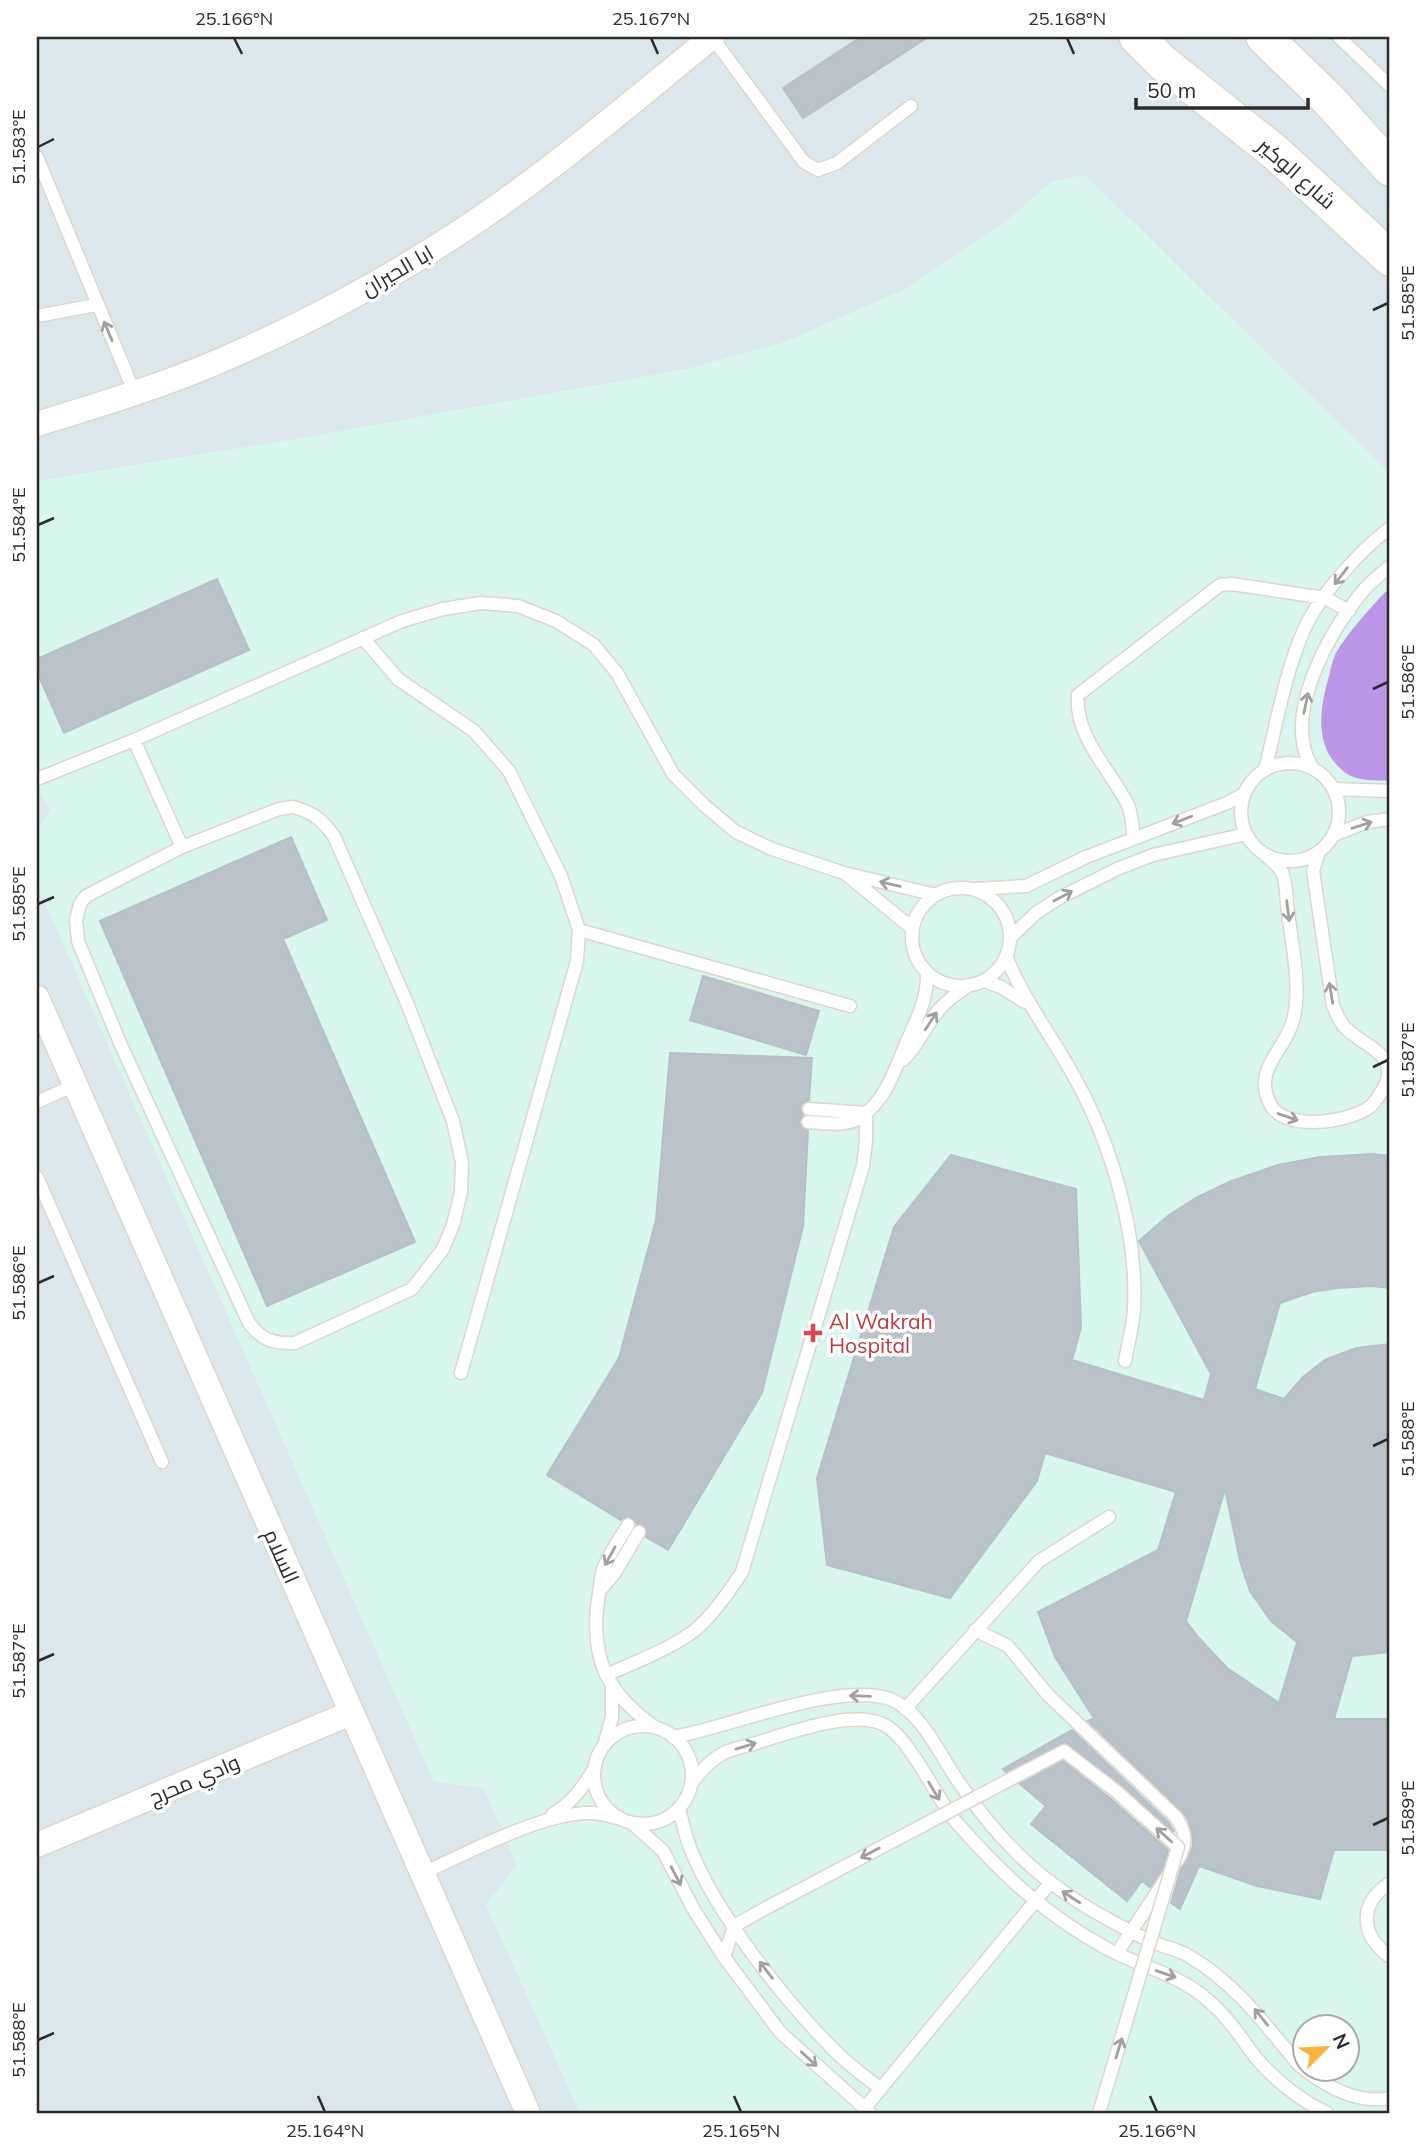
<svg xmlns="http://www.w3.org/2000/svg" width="1427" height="2150" font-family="Mulish,Cairo,sans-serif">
	<rect width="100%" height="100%" fill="#dce7ed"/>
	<path fill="#d8f5ee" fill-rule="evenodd" d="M1085 175 1390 473V2113H580L486 1905 517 1865 484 1788 434 1782 37 885V830L50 810 37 786V481L307 437 686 369 785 342 909 287 1005 222 1052 181ZM1304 2028H1346V2070H1304Z"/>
	<path fill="#bb95e8" d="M1390 588V781C1375 780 1356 782 1343 771 1313 746 1320 708 1329 676 1331 669 1332 661 1335 655 1342 640 1377 599 1390 588Z"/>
	<path fill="#bbc2c9" stroke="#b5c0c9" stroke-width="2" fill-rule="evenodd" d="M861 37H928L803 118 783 88Z
		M217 579 249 650 64 733 37 672V659Z
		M291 837 327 920 283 939 415 1242 267 1306 100 921Z
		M703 976 819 1011 806 1055 690 1020Z
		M670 1053 812 1058 809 1100 801 1105 800 1109 803 1115 799 1122 803 1129 808 1131 803 1226 762 1393 668 1550 646 1537V1527L637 1524 633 1518 627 1516 621 1520 547 1475 619 1358 656 1220Z
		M1373 1154 1390 1156V1288L1371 1286 1337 1288 1312 1292 1280 1303 1255 1389 1284 1399 1303 1377 1325 1360 1356 1348 1390 1344V1652L1352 1656 1334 1719H1390V1850H1334L1320 1899 1257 1886 1199 1866 1180 1909 1171 1903 1181 1869 1188 1859 1193 1846 1192 1833 1188 1819 1182 1811 1088 1721 1094 1718 1055 1657 1038 1612 1158 1550 1176 1492 1045 1453 1037 1481 950 1598 827 1565 817 1478 894 1227 951 1155 1076 1189 1081 1328 1072 1360 1204 1400 1211 1374 1139 1241 1169 1215 1196 1198 1229 1182 1278 1165 1320 1157ZM1225 1489 1240 1561 1250 1591 1271 1621 1297 1642 1279 1703 1227 1668 1198 1637 1186 1621Z
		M1072 1730 1169 1823 1174 1832 1122 1785 1065 1742 1006 1772 1003 1769Z
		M1063 1761 1111 1799 1168 1850 1162 1870 1150 1887 1142 1881 1127 1901 1031 1824 1046 1806 1020 1784Z"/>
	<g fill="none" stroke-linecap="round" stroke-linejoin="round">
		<defs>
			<path id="lane" d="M712 37 804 162 818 170 837 163 911 106
				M1339 37 1390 86
				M37 157 135 394
				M37 316 96 305
				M363 638 398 679 474 731 509 771 561 876 579 930 577 961 461 1373
				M134 740 182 847
				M1241 812a49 49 0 1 1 98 0a49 49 0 1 1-98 0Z
				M1313 769C1280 717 1329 633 1362 592 1370 582 1381 574 1390 566
				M1265 770C1277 723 1284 675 1304 630 1318 597 1361 549 1390 528
				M37 779 134 740 402 621 443 609 481 603 518 606 556 621 594 645 617 673 673 774 704 805 736 832 772 849 844 873 936 895
				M1333 789 1390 791
				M293 807C313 812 322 820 334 836L407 1003 453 1121 462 1162 461 1192 453 1225 443 1249 412 1289 295 1343C273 1344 262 1340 249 1323L120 1043 78 941 76 920 80 904 86 896 182 847 279 809Z
				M1334 835 1367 822 1390 819
				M1134 838C1132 827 1132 814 1128 805 1111 771 1074 736 1078 695L1220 585 1232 584 1325 598 1349 611
				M1262 852C1268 858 1281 867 1283 875 1287 886 1286 900 1288 912 1292 946 1301 983 1294 1017 1287 1050 1252 1067 1270 1104 1284 1132 1349 1123 1371 1106 1376 1101 1383 1090 1386 1083 1399 1052 1357 1044 1343 1025 1339 1020 1336 1012 1333 1006L1313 871 1319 852
				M847 875 913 929
				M912 937a49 49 0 1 1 98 0a49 49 0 1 1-98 0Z
				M977 889 1026 886 1086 857 1227 803 1244 794
				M579 930 850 1006
				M1010 938 1036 913 1059 898 1117 869 1153 855 1246 834
				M1006 956C1024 1001 1054 1039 1077 1082 1112 1146 1138 1235 1134 1309 1133 1326 1128 1344 1125 1361
				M984 981 1001 987 1025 1002
				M903 1060C918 1046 925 1026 938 1011 947 1000 957 993 968 986
				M37 1102 75 1085
				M809 1109 866 1113
				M808 1122C824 1123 848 1127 861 1117 886 1100 894 1071 906 1044 916 1020 928 1000 927 972
				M37 1177 162 1462
				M628 1525C620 1539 610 1552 604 1567 600 1576 601 1584 599 1593 589 1656 604 1691 656 1728
				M600 1590 614 1574 639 1532
				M975 1630 1008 1646 1048 1695 1176 1817C1187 1833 1187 1845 1177 1861
				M606 1675C635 1662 668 1650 694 1631 713 1615 728 1593 742 1572L863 1166 866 1140V1113
				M905 1709 1039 1561 1109 1517
				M594 1775a49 49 0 1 1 98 0a49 49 0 1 1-98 0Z
				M673 1737C731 1727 837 1681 890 1699 921 1710 942 1759 960 1784 976 1807 995 1831 1014 1850 1052 1890 1101 1917 1150 1941 1163 1947 1178 1949 1189 1956 1236 1984 1264 2023 1298 2064L1304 2069
				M605 1742 612 1717V1688
				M691 1784C701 1771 711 1759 726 1752 735 1748 747 1746 756 1743 789 1733 848 1711 880 1723 908 1732 936 1799 957 1823 1003 1875 1044 1914 1106 1948 1142 1968 1178 1973 1209 2001 1229 2018 1241 2038 1256 2058 1275 2080 1301 2101 1327 2113
				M679 1809C683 1824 686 1840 693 1855 720 1918 783 1998 831 2047 846 2063 864 2076 881 2089
				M553 1814C572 1803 583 1787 594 1769
				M633 1824 663 1851 694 1910 724 1957 780 2032 870 2113
				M423 1873C468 1853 543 1812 591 1813 600 1813 609 1816 618 1818
				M1390 1883C1358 1904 1360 1935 1390 1957
				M1117 1953 1167 1877
				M724 1957 734 1926 766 1908
				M1305 2070C1329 2088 1358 2104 1390 2098
				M864 2109 1051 1882"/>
			<path id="street" d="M37 424C99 405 162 386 222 360 296 328 370 289 438 246 536 185 623 109 712 37
				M37 998 528 2113
				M37 1845 351 1713"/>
			<path id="secondary" d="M1137 37 1163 63 1276 153 1390 258
				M1264 37 1328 99 1390 168"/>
		</defs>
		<use href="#lane" stroke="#ddd6ca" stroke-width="15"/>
		<use href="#street" stroke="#ddd6ca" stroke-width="27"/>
		<use href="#secondary" stroke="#ddd6ca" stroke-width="38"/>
		<use href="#lane" stroke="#fff" stroke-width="12"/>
		<use href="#street" stroke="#fff" stroke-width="24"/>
		<use href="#secondary" stroke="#fff" stroke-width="35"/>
		<defs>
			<path id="lane-bridge" d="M766 1908 1064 1751 1117 1792 1178 1847 1099 2113"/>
		</defs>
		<use href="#lane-bridge" stroke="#ddd6ca" stroke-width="15" stroke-linecap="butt"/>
		<use href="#lane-bridge" stroke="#fff" stroke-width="12"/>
	</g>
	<defs><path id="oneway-shaft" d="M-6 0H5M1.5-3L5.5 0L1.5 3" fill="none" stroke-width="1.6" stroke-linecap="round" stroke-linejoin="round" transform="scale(1.75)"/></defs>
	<g stroke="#a0a0a0">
		<use href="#oneway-shaft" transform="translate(108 331) rotate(-113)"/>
		<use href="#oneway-shaft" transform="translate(1341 576) rotate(128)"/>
		<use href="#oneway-shaft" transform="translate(1306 703) rotate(-78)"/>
		<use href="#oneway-shaft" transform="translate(1182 820) rotate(159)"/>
		<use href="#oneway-shaft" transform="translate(1362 825) rotate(-18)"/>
		<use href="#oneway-shaft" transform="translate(890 884) rotate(-167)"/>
		<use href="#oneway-shaft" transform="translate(1063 896) rotate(-28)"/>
		<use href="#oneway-shaft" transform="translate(1288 911) rotate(83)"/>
		<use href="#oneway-shaft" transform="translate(1331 993) rotate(-99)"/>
		<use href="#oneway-shaft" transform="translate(931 1021) rotate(-57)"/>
		<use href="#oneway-shaft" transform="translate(1288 1117) rotate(19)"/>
		<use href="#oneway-shaft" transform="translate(610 1556) rotate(119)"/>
		<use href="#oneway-shaft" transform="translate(860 1696) rotate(-178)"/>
		<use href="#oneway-shaft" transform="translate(746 1746) rotate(-17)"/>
		<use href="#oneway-shaft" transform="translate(934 1791) rotate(59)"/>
		<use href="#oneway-shaft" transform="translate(1164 1835) rotate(-138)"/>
		<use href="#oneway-shaft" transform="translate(870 1853) rotate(152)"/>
		<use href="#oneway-shaft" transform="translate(676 1876) rotate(62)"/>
		<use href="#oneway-shaft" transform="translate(1071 1897) rotate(-147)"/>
		<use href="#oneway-shaft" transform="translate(766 1970) rotate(-128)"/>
		<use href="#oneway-shaft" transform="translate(1166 1974) rotate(19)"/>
		<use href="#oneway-shaft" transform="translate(1261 2017) rotate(-129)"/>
		<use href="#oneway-shaft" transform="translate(1119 2048) rotate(-73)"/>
		<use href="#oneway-shaft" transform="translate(809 2059) rotate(43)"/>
	</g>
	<path fill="none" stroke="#2b2b2b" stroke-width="2.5" d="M234 38 242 54M651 38 658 54M1067 38 1074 54M38 147 54 139M1373 310 1388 303M38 525 54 518M1373 689 1388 682M38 904 54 897M1373 1067 1388 1060M38 1283 54 1276M1373 1446 1388 1439M38 1661 54 1654M1373 1825 1388 1818M38 2040 54 2033M318 2096 325 2112M734 2096 741 2112M1150 2096 1157 2112"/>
	<path fill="#e0444e" stroke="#fff" stroke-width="2.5" d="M809.5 1322.5h7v7h7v7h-7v7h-7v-7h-7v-7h7z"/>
	<g text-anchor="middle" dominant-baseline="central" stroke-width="7" stroke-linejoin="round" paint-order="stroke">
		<g font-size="21" fill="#2b2b2b" stroke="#fff">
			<text transform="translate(1297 173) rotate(41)">شارع الوكير</text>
			<text transform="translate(397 270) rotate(-30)">ابا الحيران</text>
			<text transform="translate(282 1556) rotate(66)">السلام</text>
			<text transform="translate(194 1779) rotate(-23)">وادي محرج</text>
		</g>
		<g font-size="21" fill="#be3a42" stroke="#fff" text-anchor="start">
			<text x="829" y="1321">Al Wakrah<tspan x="829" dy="24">Hospital</tspan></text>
		</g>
	</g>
	<rect width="1427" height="2150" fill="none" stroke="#ffffff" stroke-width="77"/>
	<g transform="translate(1326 2048) rotate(66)"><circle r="33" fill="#ffffff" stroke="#aaaaaa" stroke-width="2"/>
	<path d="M0-5L12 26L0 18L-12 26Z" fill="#ffb237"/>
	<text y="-10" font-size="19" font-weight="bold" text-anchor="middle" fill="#2b2b2b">N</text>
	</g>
	<path d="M1136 98v10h172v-10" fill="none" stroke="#2b2b2b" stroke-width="3.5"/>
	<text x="1147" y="98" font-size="21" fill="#2b2b2b" stroke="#ffffff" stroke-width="5" paint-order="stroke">50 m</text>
	<rect x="38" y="38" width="1350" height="2074" fill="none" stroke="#2b2b2b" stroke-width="2.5"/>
	<g font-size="18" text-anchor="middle" fill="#2b2b2b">
		<text x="234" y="25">25.166°N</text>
		<text x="651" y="25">25.167°N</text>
		<text x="1067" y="25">25.168°N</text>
		<text transform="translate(19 147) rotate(-90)" y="6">51.583°E</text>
		<text transform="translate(1408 303) rotate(-90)" y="6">51.585°E</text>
		<text transform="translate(19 525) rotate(-90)" y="6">51.584°E</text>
		<text transform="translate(1408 682) rotate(-90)" y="6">51.586°E</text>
		<text transform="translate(19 904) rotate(-90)" y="6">51.585°E</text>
		<text transform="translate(1408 1060) rotate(-90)" y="6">51.587°E</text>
		<text transform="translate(19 1283) rotate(-90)" y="6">51.586°E</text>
		<text transform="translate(1408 1439) rotate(-90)" y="6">51.588°E</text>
		<text transform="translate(19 1661) rotate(-90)" y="6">51.587°E</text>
		<text transform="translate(1408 1818) rotate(-90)" y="6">51.589°E</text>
		<text transform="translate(19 2040) rotate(-90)" y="6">51.588°E</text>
		<text x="325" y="2137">25.164°N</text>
		<text x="741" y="2137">25.165°N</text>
		<text x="1157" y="2137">25.166°N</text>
	</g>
</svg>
